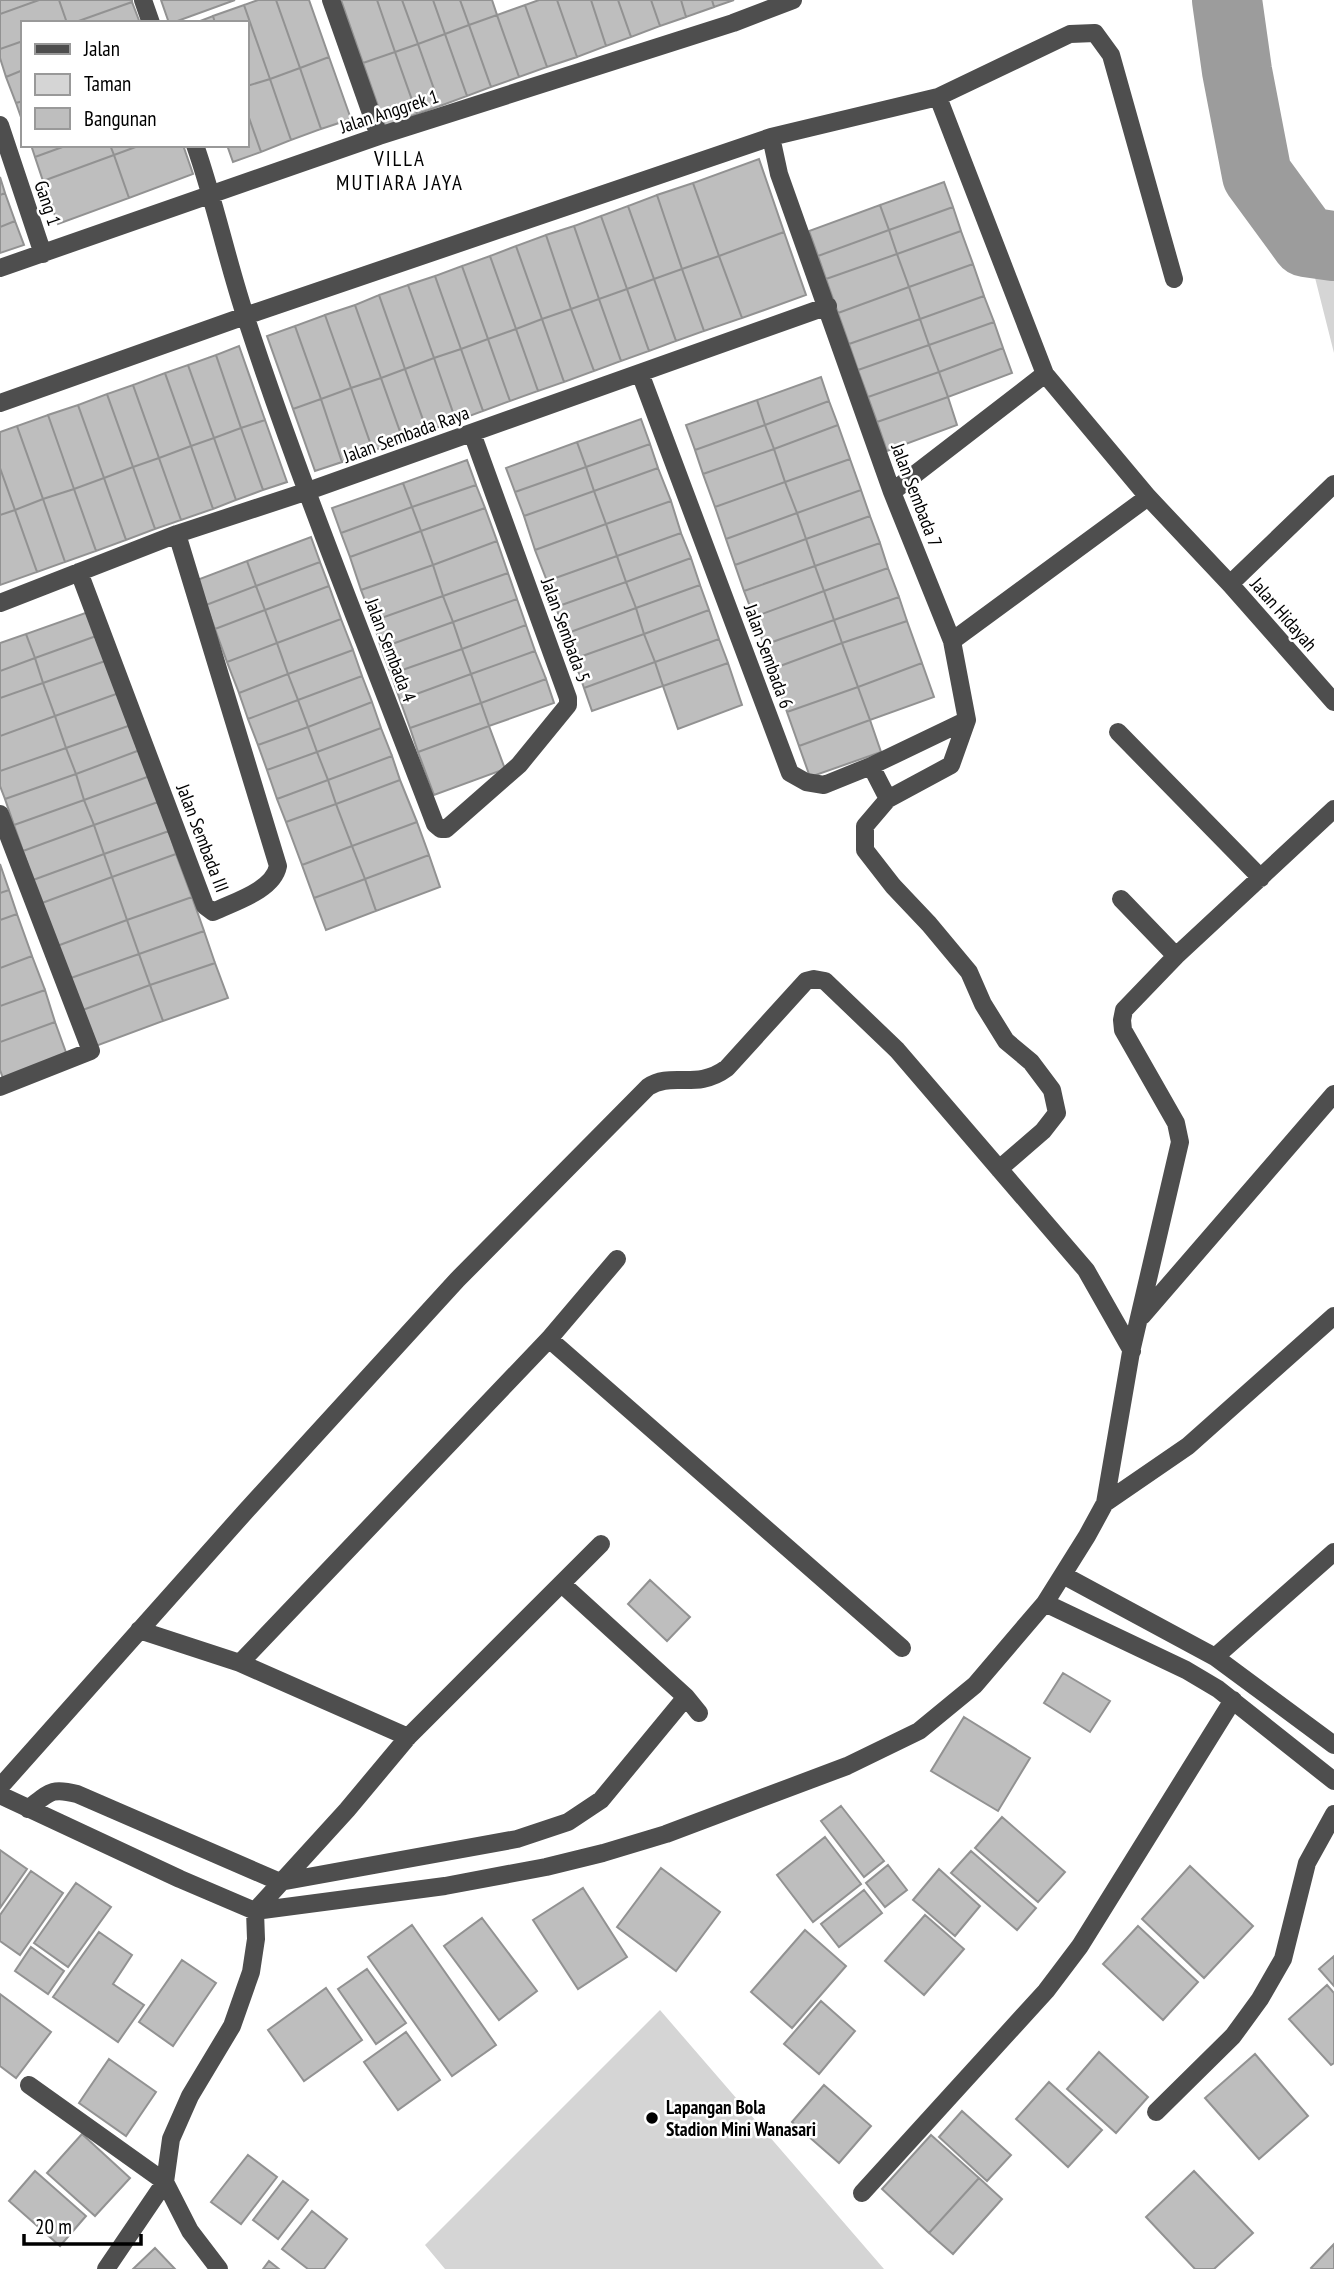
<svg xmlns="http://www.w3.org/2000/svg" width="1334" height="2269" font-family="'PT Sans Narrow',sans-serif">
	<rect width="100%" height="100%" fill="#fff"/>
	<path fill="#d5d5d5" d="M1306 242 1334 246V353Z
		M660 2010 884 2269H445L425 2245Z"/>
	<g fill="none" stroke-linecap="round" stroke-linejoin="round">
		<path stroke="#9c9c9c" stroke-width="70" d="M1227 0 1237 71 1257 175 1306 242 1334 246"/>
	</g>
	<path fill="#bebebe" stroke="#929292" stroke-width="2" d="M0 0H39L0 14Z
		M39 0H59L67 23H23V41L0 49V14Z
		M59 0H132V2L73 23H67Z
		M161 0H235L172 23H169Z
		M258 0H276L300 68 270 79 244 5Z
		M276 0H309L329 57 300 68Z
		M341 0H377L395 52 363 63Z
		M377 0H402L418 44 395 52Z
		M402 0H433L445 34 418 44Z
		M433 0H460L469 25 445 34Z
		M460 0H492L497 15 469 25Z
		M539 0H557L577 57 547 67 525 5Z
		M557 0H591L606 46 577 57Z
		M591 0H618L631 37 606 46Z
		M618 0H651L660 26 631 37Z
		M651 0H681L686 17 660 26Z
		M681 0H712L714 7 686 17Z
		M712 0H734L714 7Z
		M132 2 140 23H73Z
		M244 5 270 79 247 86V23H215L213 16Z
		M525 5 547 67 519 77 497 15Z
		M497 15 519 77 491 87 469 25Z
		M213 16 215 23H195Z
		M469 25 491 87 467 96 445 34Z
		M445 34 467 96 440 106 418 44Z
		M23 41V70L6 77 0 58V49Z
		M418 44 440 106 417 114 395 52Z
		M395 52 417 114 385 126 363 63Z
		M329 57 351 119 321 129 300 68Z
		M300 68 321 129 291 140 270 79Z
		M23 70V101L16 103 6 77Z
		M270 79 291 140 261 152 247 112V86Z
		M23 101V123L16 103Z
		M247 112 261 152 233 162 227 145H247Z
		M31 145H68L35 157Z
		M68 145H110L114 155 43 181 35 157Z
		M110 145H141L114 155Z
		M141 145H183L193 174 129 198 114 155Z
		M114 155 129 198 58 224 43 181Z
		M759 159 784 232 719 256 693 183Z
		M0 177 5 193 0 195Z
		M944 182 953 207 889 230 880 205Z
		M693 183 719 256 682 269 657 195Z
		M5 193 15 221 0 227V195Z
		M657 195 682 269 654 279 628 206Z
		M880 205 889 230 818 256 809 231Z
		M628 206 654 279 627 289 601 216Z
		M953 207 961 231 897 254 889 230Z
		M601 216 627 289 599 299 574 226Z
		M15 221 24 245 0 253V227Z
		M574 226 599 299 571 309 546 235Z
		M889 230 897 254 826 279 818 256Z
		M961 231 973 264 909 287 897 254Z
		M784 232 806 295 742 318 719 256Z
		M546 235 571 309 542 319 516 246Z
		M516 246 542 319 516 329 490 256Z
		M897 254 909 287 838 313 826 279Z
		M490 256 516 329 488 339 462 266Z
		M719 256 742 318 704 331 682 269Z
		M973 264 984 296 920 319 909 287Z
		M462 266 488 339 461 349 435 276Z
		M682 269 704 331 676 341 654 279Z
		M435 276 461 349 434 358 408 285Z
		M654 279 676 341 649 351 627 289Z
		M408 285 434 358 405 369 379 295Z
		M909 287 920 319 849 344 838 313Z
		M627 289 649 351 621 361 599 299Z
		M379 295 405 369 381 378 355 305Z
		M984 296 994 322 929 345 920 319Z
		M599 299 621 361 594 371 571 309Z
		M355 305 381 378 351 388 325 315Z
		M571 309 594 371 564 382 542 319Z
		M325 315 351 388 321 399 295 326Z
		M542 319 564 382 538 391 516 329Z
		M920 319 929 345 858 370 849 344Z
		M994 322 1003 348 939 372 929 345Z
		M295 326 321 399 293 409 267 336Z
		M516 329 538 391 510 401 488 339Z
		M488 339 510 401 483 411 461 349Z
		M929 345 939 372 868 397 858 370Z
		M239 346 265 420 241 428 216 355Z
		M1003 348 1012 373 948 397 939 372Z
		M461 349 483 411 456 421 434 358Z
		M216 355 241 428 214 438 188 365Z
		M434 358 456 421 427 431 405 369Z
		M188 365 214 438 191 446 165 373Z
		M405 369 427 431 403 440 381 378Z
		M939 372 948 397 877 422 868 397Z
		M165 373 191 446 159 458 133 385Z
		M821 377 829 401 765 425 757 400Z
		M381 378 403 440 373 451 351 388Z
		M133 385 159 458 133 467 107 394Z
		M351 388 373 451 342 462 321 399Z
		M107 394 133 467 104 478 78 405Z
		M948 397 957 425 887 451 877 422Z
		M321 399 342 462 315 471 293 409Z
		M757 400 765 425 695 450 686 425Z
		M829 401 838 425 774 449 765 425Z
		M78 405 104 478 74 489 48 415Z
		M48 415 74 489 43 499 17 426Z
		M641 419 650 444 586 467 577 442Z
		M265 420 287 482 263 490 241 428Z
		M765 425 774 449 703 474 695 450Z
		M838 425 850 459 785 482 774 449Z
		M17 426 43 499 15 510 0 468V432Z
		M241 428 263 490 236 500 214 438Z
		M214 438 236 500 213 509 191 446Z
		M577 442 586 467 515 492 506 468Z
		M650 444 658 468 594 491 586 467Z
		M191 446 213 509 181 520 159 458Z
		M774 449 785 482 715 507 703 474Z
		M159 458 181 520 155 529 133 467Z
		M850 459 861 490 797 513 785 482Z
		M467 460 476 485 412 507 403 483Z
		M133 467 155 529 126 540 104 478Z
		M586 467 594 491 524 516 515 492Z
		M0 468 15 510 0 515Z
		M658 468 671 501 606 524 594 491Z
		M104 478 126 540 96 551 74 489Z
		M785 482 797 513 726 539 715 507Z
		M403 483 412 507 341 533 332 508Z
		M476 485 485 508 421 531 412 507Z
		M74 489 96 551 65 562 43 499Z
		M861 490 870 516 806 539 797 513Z
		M594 491 606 524 535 550 524 516Z
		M43 499 65 562 37 572 15 510Z
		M671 501 681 533 617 556 606 524Z
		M412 507 421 531 350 557 341 533Z
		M485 508 497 541 433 565 421 531Z
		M15 510 37 572 0 585V515Z
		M797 513 806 539 735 565 726 539Z
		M870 516 880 543 815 566 806 539Z
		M606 524 617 556 547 581 535 550Z
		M421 531 433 565 361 590 350 557Z
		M681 533 691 558 626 582 617 556Z
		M311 537 320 562 256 586 247 561Z
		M806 539 815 566 744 591 735 565Z
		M497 541 508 573 443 596 433 565Z
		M880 543 888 568 824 591 815 566Z
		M617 556 626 582 556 607 547 581Z
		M691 558 700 585 636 608 626 582Z
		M247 561 256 586 206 605 197 580Z
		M320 562 329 586 265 610 256 586Z
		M433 565 443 596 373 621 361 590Z
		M815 566 824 591 754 617 744 591Z
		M888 568 899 597 834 620 824 591Z
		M508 573 517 599 453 622 443 596Z
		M626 582 636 608 565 634 556 607Z
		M700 585 709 610 644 634 636 608Z
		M256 586 265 610 215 629 206 605Z
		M329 586 341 619 277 643 265 610Z
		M824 591 834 620 764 645 754 617Z
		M443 596 453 622 381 648 373 621Z
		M899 597 907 621 842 643 834 620Z
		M517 599 526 625 462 649 453 622Z
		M636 608 644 634 574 659 565 634Z
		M265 610 277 643 227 662 215 629Z
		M709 610 719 639 655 662 644 634Z
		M91 611 99 635 35 658 26 634Z
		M341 619 353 650 288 674 277 643Z
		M834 620 842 643 772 669 764 645Z
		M907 621 922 663 858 687 842 643Z
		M453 622 462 649 391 674 381 648Z
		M526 625 535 651 471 674 462 649Z
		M26 634 35 658 0 671V643Z
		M644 634 655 662 584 688 574 659Z
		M99 635 108 660 43 683 35 658Z
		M719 639 728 663 663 686 655 662Z
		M277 643 288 674 239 693 227 662Z
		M842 643 858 687 787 712 772 669Z
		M462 649 471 674 400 700 391 674Z
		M353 650 362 676 298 700 288 674Z
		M535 651 546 679 481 703 471 674Z
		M35 658 43 683 0 698V671Z
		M108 660 119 693 55 716 43 683Z
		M655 662 663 686 592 711 584 688Z
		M728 663 742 705 678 729 663 686Z
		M922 663 934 697 870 720 858 687Z
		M288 674 298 700 248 719 239 693Z
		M471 674 481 703 410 728 400 700Z
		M362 676 372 702 308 727 298 700Z
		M546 679 554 703 489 726 481 703Z
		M43 683 55 716 0 736V698Z
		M858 687 870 720 799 746 787 712Z
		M119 693 131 725 66 748 55 716Z
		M298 700 308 727 258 745 248 719Z
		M372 702 381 728 317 752 308 727Z
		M481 703 489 726 418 752 410 728Z
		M55 716 66 748 0 771V736Z
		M870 720 881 752 810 777 799 746Z
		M131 725 140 750 76 774 66 748Z
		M489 726 505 769 434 795 418 752Z
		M308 727 317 752 267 770 258 745Z
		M381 728 392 756 328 780 317 752Z
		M66 748 76 774 5 799 0 786V771Z
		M140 750 150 776 84 800 76 774Z
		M317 752 328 780 277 799 267 770Z
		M392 756 400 780 336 804 328 780Z
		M76 774 84 800 14 825 5 799Z
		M150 776 158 802 94 825 84 800Z
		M328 780 336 804 286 822 277 799Z
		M400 780 417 822 352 846 336 804Z
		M84 800 94 825 23 851 14 825Z
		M158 802 169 831 104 854 94 825Z
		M336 804 352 846 302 865 286 822Z
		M417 822 429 855 365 879 352 846Z
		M94 825 104 854 33 880 23 851Z
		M169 831 176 854 112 877 104 854Z
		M352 846 365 879 314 898 302 865Z
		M104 854 112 877 42 903 33 880Z
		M176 854 192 897 127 920 112 877Z
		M429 855 440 887 376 911 365 879Z
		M0 864 9 890 0 893Z
		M112 877 127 920 57 946 42 903Z
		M365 879 376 911 326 930 314 898Z
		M9 890 17 914 0 920V893Z
		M192 897 204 931 139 954 127 920Z
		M17 914 32 956 0 968V920Z
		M127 920 139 954 68 979 57 946Z
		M204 931 215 963 150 985 139 954Z
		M139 954 150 985 80 1011 68 979Z
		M32 956 45 990 0 1006V968Z
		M215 963 228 998 163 1021 150 985Z
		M150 985 163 1021 93 1047 80 1011Z
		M45 990 55 1022 0 1042V1006Z
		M55 1022 68 1058 4 1081 0 1070V1042Z
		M650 1580 690 1617 667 1641 628 1604Z
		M1063 1673 1110 1701 1090 1732 1044 1703Z
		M964 1717 1030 1758 998 1811 931 1771Z
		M841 1806 884 1861 864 1877 821 1821Z
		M1002 1817 1065 1872 1038 1902 975 1848Z
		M825 1837 861 1884 813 1922 777 1875Z
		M0 1850 27 1869 0 1908Z
		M971 1851 1036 1908 1017 1930 951 1873Z
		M888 1865 907 1890 885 1907 866 1883Z
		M1190 1866 1253 1926 1204 1978 1142 1919Z
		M661 1868 720 1912 676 1971 617 1927Z
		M939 1869 980 1906 955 1936 913 1900Z
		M31 1871 63 1893 20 1955 0 1941V1915Z
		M76 1883 111 1907 68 1967 34 1943Z
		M583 1888 627 1957 578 1989 533 1920Z
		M864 1890 882 1913 839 1947 821 1924Z
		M925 1915 964 1949 924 1995 885 1961Z
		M482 1918 537 1991 499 2020 444 1946Z
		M412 1925 496 2045 452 2076 368 1957Z
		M1138 1926 1198 1982 1163 2020 1103 1964Z
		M805 1930 846 1966 792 2028 751 1992Z
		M99 1932 132 1955 113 1984 144 2005 118 2042 53 1997Z
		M31 1947 64 1971 48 1994 15 1971Z
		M1334 1956V1986L1319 1969Z
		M182 1960 216 1983 173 2046 139 2022Z
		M367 1969 406 2023 376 2044 338 1989Z
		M1327 1985 1334 1993V2063L1331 2065 1289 2019Z
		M326 1988 362 2040 304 2081 268 2030Z
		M0 1994 51 2032 16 2078 0 2066Z
		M821 2001 855 2031 819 2074 784 2044Z
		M406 2032 440 2080 398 2110 364 2062Z
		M1099 2052 1148 2097 1116 2133 1067 2089Z
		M1255 2054 1308 2116 1259 2159 1205 2098Z
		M109 2059 156 2092 126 2136 79 2103Z
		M1049 2082 1102 2130 1068 2167 1016 2119Z
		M824 2085 871 2126 839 2163 792 2122Z
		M962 2111 1011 2155 987 2181 939 2137Z
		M82 2134 130 2178 95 2216 47 2173Z
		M931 2135 979 2178 929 2233 882 2189Z
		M248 2155 277 2177 241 2224 211 2202Z
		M35 2171 86 2216 60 2246 9 2201Z
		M1194 2171 1253 2233 1214 2269H1195L1146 2217Z
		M979 2178 1002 2199 953 2254 929 2233Z
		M283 2181 308 2200 278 2239 253 2220Z
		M312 2211 347 2239 324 2269H308L282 2249Z
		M1334 2244V2269H1312L1311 2268Z
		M155 2248 175 2269H133Z
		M269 2261 279 2269H263Z"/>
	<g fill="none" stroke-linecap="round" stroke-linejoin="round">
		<path stroke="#4e4e4e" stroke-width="18" d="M143 0 151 23
			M331 0 379 136
			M938 97 1045 374 1148 497 1230 584 1334 702
			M0 125 43 254
			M771 137 779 174 892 492 952 641 967 720 951 765 888 799
			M195 145C215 202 227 261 246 318 302 489 371 656 435 824L441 829H446L519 765 568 705V698L472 433
			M0 268 379 136 733 23 793 0
			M640 373 790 773 806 782 824 785 871 766 967 720
			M0 403 245 316 771 137 938 97 1070 34 1095 33 1111 55 1174 279
			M892 492 1045 374
			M79 572 205 906 213 912C233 902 273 891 278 866L177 534
			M1230 584 1334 484
			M0 603 177 534 308 491 828 306
			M952 641 1148 497
			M1118 732 1261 878
			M871 766 888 799 865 826V850L893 886 929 924 969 972 983 1004 1006 1041 1031 1062 1052 1090 1057 1113 1043 1131 999 1169
			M0 814 91 1051 0 1087
			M1121 899 1176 956
			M1142 1316 1334 1094
			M549 1339 902 1648
			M1105 1503 1188 1446 1334 1316
			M1063 1575 1215 1657 1334 1745
			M562 1584 686 1697 699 1713
			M1045 1603 1186 1670 1218 1689 1334 1781
			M139 1630 240 1663 408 1737
			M1215 1657 1334 1552
			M240 1663 549 1339 617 1259
			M0 1787 245 1512 457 1280 648 1087C672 1071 696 1091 727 1068L806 981 814 979 825 981 897 1050 1086 1270 1132 1351
			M0 1795 180 1879 255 1911 445 1886 546 1867 603 1853 666 1834 847 1766 919 1731 975 1685 1045 1603 1087 1536 1105 1503 1131 1352 1180 1142 1176 1123 1123 1030 1122 1020 1124 1010 1176 956 1334 809
			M28 1809C49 1793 50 1787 77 1794L280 1882 517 1839 568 1822 601 1800 686 1697
			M29 2085 165 2182 106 2269
			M1156 2112 1233 2036 1260 1999 1283 1959 1307 1863 1334 1814
			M862 2193 1046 1991 1080 1946 1233 1700
			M219 2269 190 2231 165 2182 171 2139 190 2096 232 2026 251 1972 256 1939 255 1911 347 1810 408 1737 601 1544"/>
	</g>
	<circle fill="#000" stroke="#fff" stroke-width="2.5" cx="652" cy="2118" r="7"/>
	<g text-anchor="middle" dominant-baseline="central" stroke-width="5" stroke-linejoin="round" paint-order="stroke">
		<g font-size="19" fill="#000" stroke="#fff">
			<text transform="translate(389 111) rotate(-18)">Jalan Anggrek 1</text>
			<text transform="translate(48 203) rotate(71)">Gang 1</text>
			<text transform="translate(406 434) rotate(-20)">Jalan Sembada Raya</text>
			<text transform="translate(917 495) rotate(69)">Jalan Sembada 7</text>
			<text transform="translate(1284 614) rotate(49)">Jalan Hidayah</text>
			<text transform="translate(566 630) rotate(70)">Jalan Sembada 5</text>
			<text transform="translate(391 650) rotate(69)">Jalan Sembada 4</text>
			<text transform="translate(769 656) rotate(70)">Jalan Sembada 6</text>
			<text transform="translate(203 838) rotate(69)">Jalan Sembada III</text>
		</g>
		<g font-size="19" font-weight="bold" fill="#000" stroke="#fff" text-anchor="start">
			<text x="666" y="2107">Lapangan Bola<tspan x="666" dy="22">Stadion Mini Wanasari</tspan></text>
		</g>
		<g font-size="21" letter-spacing="2" fill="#000" stroke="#fff">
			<text x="400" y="158">VILLA<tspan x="400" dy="24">MUTIARA JAYA</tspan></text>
		</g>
	</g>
	<rect x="21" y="21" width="228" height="126" fill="#ffffff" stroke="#999999" stroke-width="2"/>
	<rect x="35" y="44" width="35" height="10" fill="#4e4e4e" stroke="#999999" stroke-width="2"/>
	<text x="84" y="56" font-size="21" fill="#000000">Jalan</text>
	<rect x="35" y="74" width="35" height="21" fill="#d5d5d5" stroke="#999999" stroke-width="2"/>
	<text x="84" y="91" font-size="21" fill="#000000">Taman</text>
	<rect x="35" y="108" width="35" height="21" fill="#bebebe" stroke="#999999" stroke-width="2"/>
	<text x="84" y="126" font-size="21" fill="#000000">Bangunan</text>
	<path d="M24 2234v10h117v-10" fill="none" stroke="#000000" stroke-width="3.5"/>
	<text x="35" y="2234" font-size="21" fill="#000000" stroke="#ffffff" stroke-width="5" paint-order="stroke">20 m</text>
</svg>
